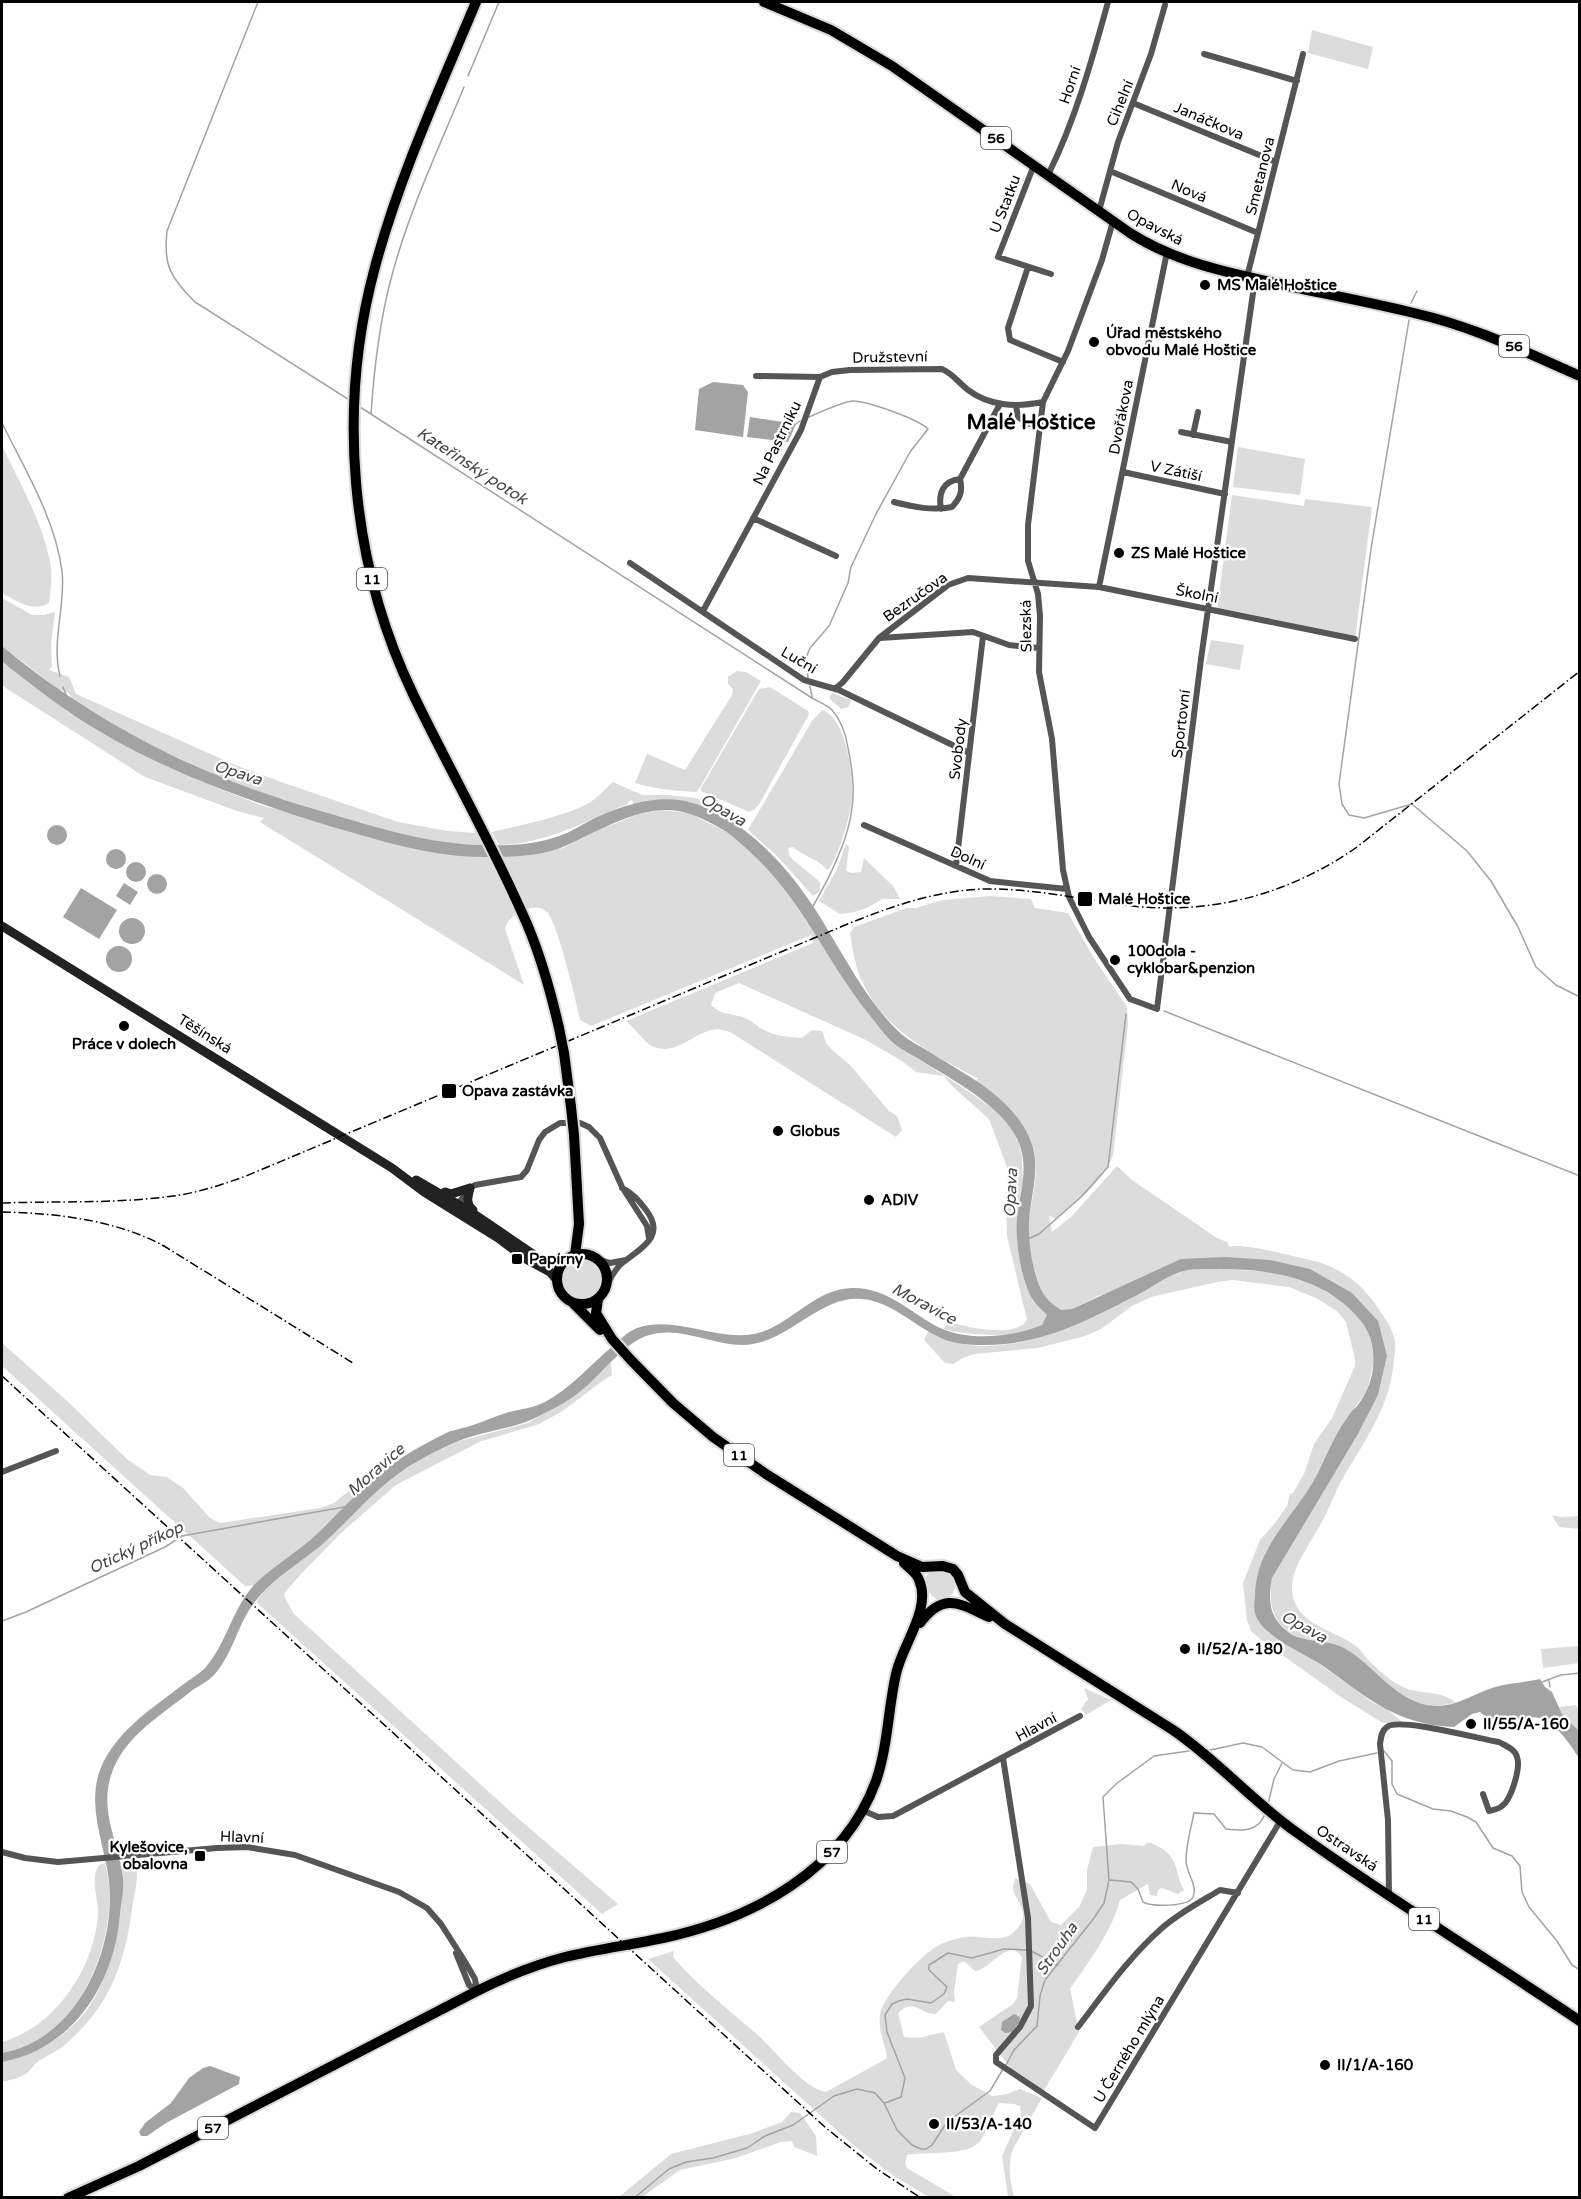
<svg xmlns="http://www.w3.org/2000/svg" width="1581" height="2199" font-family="'Varela Round',sans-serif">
	<rect width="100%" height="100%" fill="#fff"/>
	<path fill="#dcdcdc" d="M1312 30 1373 47 1368 69 1308 53Z
		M2 446C19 481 40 518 49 557 53 572 51 588 49 603 32 613 17 601 2 593Z
		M1238 447 1305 459 1300 495 1233 487Z
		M1232 495 1304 506 1305 499 1372 507 1355 639 1217 610Z
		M2 598 32 615H44L55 612 51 644 52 666 49 670 69 677 76 694 235 765 284 783 398 822 448 831 476 833 483 846 435 842 393 832 274 797 216 775 145 743 73 701 69 693 58 689 2 646Z
		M1211 640 1244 645 1240 670 1206 664Z
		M2 661 67 711 128 747 203 782 263 806 480 857 529 855 563 848 601 829 639 814 660 810 689 813 730 834 771 870 786 889 819 937 846 984 891 1041 968 1091 995 1110 1008 1124 1019 1143 1022 1156 1023 1187 1017 1219V1242L1026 1285 1033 1301 1047 1315 1045 1322C1026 1341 967 1335 943 1329L950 1322C968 1328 1016 1338 1027 1320L1007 1236 1006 1198 1008 1170 989 1119 952 1086 944 1076 916 1072 902 1061 866 1040 739 983 715 993 711 1005C722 1016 734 1013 747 1019 753 1022 758 1027 764 1030 775 1036 789 1037 802 1038L812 1030 822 1031 826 1043 832 1050 851 1066 888 1110 897 1116 902 1130 896 1137 730 1032C726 1031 721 1029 717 1029 693 1031 676 1059 650 1045 642 1039 634 1028 626 1021L813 943 811 935 591 1026 580 1020C577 1003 557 921 547 912 541 906 532 907 525 910 515 914 508 918 505 929L524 985 260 822 264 818 237 811 145 777 6 688 2 684Z
		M737 671 746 672 761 681 699 789 696 792C675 791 655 789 635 783L647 754 685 770 732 695 733 689 728 684V677Z
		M770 687 808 711 809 714 760 803 754 810 749 812 701 791V788L759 689Z
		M832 693 851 700 849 707 841 709 829 698Z
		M822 710C847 718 853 776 852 798 851 814 838 857 829 869L827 870C816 857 806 858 793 847L788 848 789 855 792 859 820 882V891L813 896 777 856 748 830 812 721Z
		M613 782 642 795H668L696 798 748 818 742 829 711 809 690 802 633 804 632 800 628 802V804C585 821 546 844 499 845L492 832C517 826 572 815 592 801 599 796 606 788 613 782Z
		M846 844 849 847 846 871 852 873 861 872 864 858 894 887 900 899H882C869 908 856 913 840 914L819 901 837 869Z
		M990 896 1031 899 1035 908 1068 913 1094 958 1127 1007 1128 1024 1113 1155C1103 1182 1078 1201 1056 1219L1049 1216 1052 1232 1071 1217 1117 1166 1132 1180 1217 1238 1227 1242 1230 1247C1242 1242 1294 1257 1310 1260 1338 1266 1360 1282 1376 1305 1382 1315 1391 1325 1394 1337 1396 1344 1395 1352 1394 1359 1391 1407 1363 1443 1340 1483 1332 1499 1326 1517 1316 1532 1305 1552 1284 1579 1295 1603 1306 1628 1338 1631 1357 1647 1362 1651 1365 1656 1369 1661 1379 1671 1392 1682 1405 1688 1422 1695 1443 1690 1456 1703 1447 1704 1438 1707 1429 1706 1399 1701 1355 1661 1330 1643 1288 1642 1264 1621 1272 1578L1358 1434 1378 1395 1387 1356 1352 1293 1225 1257 1098 1296 1072 1309 1061 1310C1055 1306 1048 1302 1044 1295 1033 1279 1027 1238 1029 1219 1033 1192 1042 1163 1029 1137 1017 1112 997 1097 975 1081L979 1078 975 1077C932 1054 884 1030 863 983 855 968 853 950 850 933L854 927 907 908H916L942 900Z
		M563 1279a19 19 0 1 1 38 0a19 19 0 1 1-38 0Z
		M1225 1269 1269 1272 1305 1280 1344 1302 1367 1327 1375 1356 1367 1391 1346 1419 1311 1486 1265 1553 1267 1632 1311 1658 1372 1702 1387 1709 1403 1723H1383L1344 1699 1260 1639 1251 1631 1247 1620 1243 1583 1260 1540 1275 1523 1287 1506 1290 1494 1293 1493 1304 1474 1314 1444 1332 1418 1355 1366V1359L1346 1322 1337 1311 1316 1298 1289 1287 1233 1280 1217 1282 1151 1297 1132 1306 1101 1329 1085 1336 1038 1348 974 1354 963 1358 953 1364 945 1363 924 1340 928 1331C990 1369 1079 1326 1135 1296 1148 1289 1171 1274 1184 1271 1196 1268 1212 1270 1225 1269Z
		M2 1343 66 1400 127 1459 150 1475 167 1477 183 1488 210 1518 220 1523 320 1508 334 1503 361 1481 382 1471 315 1536 255 1585 245 1586 2 1366Z
		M611 1362 612 1376 608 1377 561 1412 539 1424 479 1442 396 1485 342 1532 302 1573 285 1592 284 1596 294 1614 513 1814 618 1904 602 1914 256 1602 264 1591 391 1478 423 1458 456 1442 528 1423 543 1414 581 1391Z
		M1552 1515 1561 1517 1579 1516V1529L1559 1527Z
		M940 1569 951 1572 957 1583 952 1595 941 1600C928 1597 928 1589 924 1578L932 1571Z
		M1579 1646V1663L1543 1668 1541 1649Z
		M1084 1688 1111 1700 1086 1715 1081 1709 1088 1699Z
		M1576 1705 1579 1712V1731L1562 1714 1559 1707Z
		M1147 1843C1153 1843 1156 1845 1161 1848 1180 1860 1174 1872 1184 1890L1178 1894 1162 1888 1158 1890 1157 1896 1150 1895 1148 1884 1120 1900C1111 1933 1089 1961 1070 1989L1079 2032 1043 2092 1011 2069 979 2027 1013 2004 1017 1998 1022 1957C1009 1936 989 1971 975 1971L964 1961 958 1964 954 1992 955 2002 948 2001 936 2014C920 2014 914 1997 898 2013L904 2037 918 2038 944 2032 956 2070 972 2085 992 2096 1007 2094 1020 2089 1042 2098 1013 2149C1007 2167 1010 2180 1014 2197H1008L1002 2156 1021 2113 1020 2106 1014 2104 999 2103C992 2115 988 2130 980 2141 968 2157 925 2151 907 2155L905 2164 907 2168 956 2197H929L894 2176 853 2145 648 1959 674 1951 673 1957C699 1987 729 2010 759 2036 775 2051 804 2088 826 2092L886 2059 887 2055C884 2043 878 2028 880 2015 882 1997 919 1958 934 1948 943 1942 955 1939 965 1937 981 1934 1003 1946 1017 1929 1033 1911 1012 1898 1013 1887 1013 1884 1015 1881 1015 1878L1030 1884 1051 1922 1061 1925 1079 1907 1087 1890V1870L1093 1847 1121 1844 1144 1846Z
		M135 1860C140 1881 134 1890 132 1910 124 1965 110 2005 67 2043 58 2051 46 2056 36 2063 33 2066 31 2070 27 2073 21 2078 9 2080 2 2082V2062C39 2055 78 2030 96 1995 102 1985 105 1972 109 1961 120 1929 126 1895 119 1862Z
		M105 1863C107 1874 110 1885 110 1895 108 1962 75 2039 2 2053V2042C55 2027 94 1969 98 1915 99 1898 89 1881 99 1865Z
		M791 2112 800 2113 816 2136 817 2156 794 2147 792 2141 781 2142 736 2158 680 2170 642 2197H619L671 2154 753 2133 782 2122Z"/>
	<path fill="#a3a3a3" d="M713 382 743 385 748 392 743 437 695 430 699 389Z
		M750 417 796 424 788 442 747 437Z
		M2 646C80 711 170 761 267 794 289 802 312 808 335 815 382 829 431 844 481 845 506 846 535 845 559 836 572 832 584 823 597 817 650 794 688 790 737 825 776 852 806 892 829 932 849 965 870 1004 898 1031 906 1039 918 1045 928 1051 964 1074 1011 1096 1029 1137 1042 1164 1031 1193 1029 1221 1028 1241 1033 1280 1045 1296 1049 1302 1055 1306 1061 1310L1072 1309 1181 1259 1225 1257 1270 1260 1310 1269 1352 1293 1378 1321 1387 1356 1378 1395 1358 1434 1272 1578C1269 1593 1268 1609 1278 1622 1297 1647 1320 1636 1344 1648 1375 1665 1396 1704 1435 1706 1456 1707 1475 1693 1495 1687 1509 1683 1526 1682 1540 1679L1545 1687 1552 1692 1562 1714 1579 1731V1758C1571 1746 1555 1721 1540 1718 1525 1714 1495 1728 1480 1712L1472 1714 1454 1727C1399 1725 1368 1699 1326 1668 1307 1654 1269 1640 1258 1620 1253 1610 1254 1608 1255 1597 1255 1549 1290 1521 1313 1482 1325 1461 1333 1437 1347 1418 1357 1403 1352 1414 1362 1399 1377 1376 1378 1342 1361 1321 1327 1278 1271 1269 1220 1269 1209 1270 1194 1268 1184 1271 1170 1274 1154 1286 1141 1293 1091 1319 1041 1346 983 1345 968 1345 951 1344 937 1336 912 1324 890 1301 862 1299 822 1295 793 1337 753 1344 718 1350 682 1323 646 1336 621 1346 603 1373 582 1390 570 1400 555 1408 541 1415 520 1427 496 1429 473 1436 450 1443 428 1455 408 1467 377 1487 354 1515 328 1539 302 1563 266 1581 248 1612 236 1632 230 1658 214 1675 208 1681 201 1685 194 1689 167 1711 132 1731 116 1763 95 1806 118 1837 123 1879 124 1892 121 1903 120 1915 114 1984 73 2049 2 2062V2053C73 2040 111 1961 110 1894 109 1852 85 1812 100 1770 115 1732 150 1710 181 1686 189 1680 199 1674 205 1668 226 1645 232 1609 254 1585 273 1566 298 1552 318 1533 339 1513 359 1490 382 1472 400 1457 424 1444 446 1433 452 1430 460 1429 467 1427 481 1423 495 1416 509 1412 521 1409 533 1408 545 1402 570 1389 591 1364 613 1346 621 1339 627 1332 637 1328 676 1315 715 1341 754 1334 790 1327 815 1287 854 1288 886 1288 908 1310 934 1325 964 1342 1011 1338 1042 1325L1047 1315C1042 1310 1036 1305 1033 1300 1021 1281 1015 1240 1017 1218 1020 1194 1029 1167 1019 1143 1003 1105 952 1080 919 1059 909 1053 898 1048 890 1040 882 1032 875 1021 868 1013 824 958 803 899 749 851 742 845 735 838 728 833 717 826 703 818 690 814 647 799 603 830 565 846 541 857 509 857 483 857 432 857 382 841 333 827 241 799 146 765 66 710 47 697 29 682 10 668L2 661Z
		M47 835a10 10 0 1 1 20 0a10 10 0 1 1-20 0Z
		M106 859a10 10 0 1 1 20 0a10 10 0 1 1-20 0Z
		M126 872a10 10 0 1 1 20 0a10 10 0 1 1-20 0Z
		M147 884a10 10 0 1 1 20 0a10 10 0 1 1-20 0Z
		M124 883 138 892 130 905 116 896Z
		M81 888 117 910 99 939 63 917Z
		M119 931a13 13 0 1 1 26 0a13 13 0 1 1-26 0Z
		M106 959a13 13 0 1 1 26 0a13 13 0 1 1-26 0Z
		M1014 2014 1020 2017 1019 2022 1012 2032 1005 2033 1001 2030 1002 2022Z
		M210 2066 240 2077 239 2084 166 2123 147 2136H141L139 2132 145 2123 171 2103 189 2078 203 2068Z"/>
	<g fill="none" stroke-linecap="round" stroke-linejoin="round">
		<path stroke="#a3a3a3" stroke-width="1.5" d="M258 2 167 231C163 267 171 277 195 302L351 401
			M468 76 499 2
			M1411 303 1417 291
			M1409 320 1371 549 1339 784 1342 804 1349 815 1364 818 1412 804 1467 851 1491 881 1518 927 1536 967 1556 985 1580 997
			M360 407 812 698C819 702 827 705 832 710 841 720 846 735 848 748 852 767 855 788 852 808 849 838 829 879 813 906
			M371 414C374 369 379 324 391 279 408 213 438 150 464 87
			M2 423C25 470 55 518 62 571 66 605 51 641 60 676
			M796 424 800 421
			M808 678 806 658 810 648 829 626 848 583 851 567 876 514 910 452 928 429C918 419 867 401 853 401 845 401 818 413 809 417
			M810 686 812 697
			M63 687 67 697
			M1164 1011 1580 1176
			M1028 1239 1039 1234 1081 1197 1108 1167 1126 1014
			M2 1621 26 1612 165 1547 182 1536 344 1507
			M1549 1681 1550 1687
			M1542 1682 1561 1675 1580 1673
			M1210 1750 1243 1743 1262 1747 1293 1770 1310 1772 1339 1761 1377 1753
			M1382 1752 1384 1751 1392 1761V1784L1397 1794 1433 1809 1451 1811 1467 1817 1476 1822 1493 1848 1512 1856 1520 1866 1522 1892 1529 1907 1557 1941 1572 1965 1580 1970
			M1268 1804 1274 1779 1282 1763
			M1110 1880 1131 1882 1138 1889 1143 1902C1152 1907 1188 1907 1193 1897 1198 1885 1186 1873 1186 1860 1186 1845 1191 1828 1194 1813L1214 1814 1226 1829C1243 1831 1258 1832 1265 1814
			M1031 1951 1058 1965
			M1006 2065 1014 2050 1037 2026 1040 1996 1045 1980 1094 1918 1104 1903 1109 1880 1103 1797 1116 1784 1154 1756 1189 1751
			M885 2103 901 2097 905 2078 887 2032 885 2015 892 2004 899 2001 907 1999 931 2003 944 1994 947 1987 929 1970V1965L948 1953 972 1958 1004 1949 1027 1950
			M634 2198 669 2169 686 2162 713 2158 747 2148 765 2136 793 2125 834 2096 857 2089 875 2093 884 2103 897 2130 912 2145 921 2149H926L932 2145 947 2122 990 2091 1003 2069"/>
		<defs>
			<path id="primary" d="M476 2C440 88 399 177 375 267 337 407 350 563 413 694 450 771 493 845 527 924 541 957 551 993 559 1028
				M764 2 831 30 892 66 1130 233C1175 262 1229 273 1280 284 1325 294 1369 302 1414 313 1475 327 1523 351 1580 376
				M564 1053 571 1107
				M574 1135 579 1224 575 1255
				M557 1279a25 25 0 1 1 50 0a25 25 0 1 1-50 0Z
				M598 1299 596 1313 612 1339 630 1359 673 1403 713 1437 766 1474 897 1556 922 1567 943 1566 953 1569 958 1575 965 1592 1005 1624 1173 1730C1217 1760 1252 1801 1296 1832 1388 1898 1485 1957 1580 2021
				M573 1303 600 1330
				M920 1623C944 1591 960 1604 989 1617
				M68 2198 139 2166 477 1991C505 1977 534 1965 565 1957 598 1949 630 1945 663 1938 752 1919 843 1871 876 1781 888 1746 888 1709 896 1674 902 1645 932 1609 919 1580 917 1573 909 1568 904 1563"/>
		</defs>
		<use href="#primary" stroke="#dbdbdb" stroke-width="14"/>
		<path stroke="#555" stroke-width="6" d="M1204 54 1297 81
			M1133 103 1276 162
			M1034 165 998 257 1051 274
			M1110 171 1258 233
			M1048 175C1075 121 1092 60 1108 2
			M1099 211 1118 142 1151 54 1165 5
			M1113 221 1102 260 1068 351 1043 402 1028 525V561L1038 594 1040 616 1039 672 1052 739 1063 870 1069 897 1089 937 1130 999 1157 1009 1201 659 1255 279
			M1028 267 1008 328 1010 340 1063 362
			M1247 277 1303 54
			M756 376 820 377 832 372 850 370 942 369C952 373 959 383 968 390 991 407 1017 407 1043 402
			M1016 406 1018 417 1027 423 1038 426
			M1181 432 1232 442
			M1193 435 1198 412
			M1123 472 1225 494
			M960 479 1000 404
			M894 502C914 507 932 511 952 507 960 498 963 492 960 479 943 481 938 493 941 509
			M753 518 836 556
			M630 563 804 680 839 690 969 753
			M1099 587 1167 252
			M703 611 801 430 820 377
			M880 638 973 632 1009 645 1039 648
			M835 689 843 682 879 638 948 585 968 578 1099 587 1355 639
			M864 825 990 881 1067 889
			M956 866 983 636
			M457 1205 470 1188 475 1185 521 1177 527 1170 539 1140 545 1132 560 1123H580L589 1127 600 1138 622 1187 647 1226 649 1238
			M599 1260 610 1263 626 1260
			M607 1285C611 1277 614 1271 620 1265 637 1250 668 1238 646 1210 639 1201 633 1193 622 1188
			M2 1472 56 1451
			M1003 1758 1028 1918 1031 2006 1020 2027 996 2055V2062L1095 2128 1281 1820
			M862 1810 878 1817 893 1816 1080 1716
			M2 1852 25 1858 58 1862 217 1848 247 1847 295 1855 399 1892 427 1908 441 1924 464 1960 475 1979 477 1991
			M1389 1895 1388 1820 1380 1744C1381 1738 1381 1731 1387 1727 1399 1717 1480 1739 1499 1742 1506 1746 1515 1749 1517 1757 1521 1768 1511 1800 1502 1806 1499 1809 1493 1810 1489 1811L1483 1794
			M456 1953 469 1985 477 1991
			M1078 2027C1104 1993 1129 1957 1162 1928 1179 1913 1200 1902 1220 1890L1238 1893"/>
		<path stroke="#222" stroke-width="9" d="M2 926 392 1168 424 1192 498 1238 526 1259 550 1272 557 1280
			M416 1180 471 1212 540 1259 549 1262 567 1259
			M470 1188C468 1196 465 1204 473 1210
			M445 1192 451 1194 470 1188"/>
		<use href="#primary" stroke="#000" stroke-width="10"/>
		<path stroke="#000" stroke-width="1.5" stroke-dasharray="9 3 1.5 3" stroke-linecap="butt" d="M2 1203C60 1201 122 1204 180 1195 203 1191 224 1184 246 1176L850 923C893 906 935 891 982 889 1029 888 1076 898 1123 905 1207 916 1287 896 1357 847L1580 671
			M2 1212C56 1213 116 1220 164 1246L353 1363
			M2 1376 826 2128 877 2169 921 2198"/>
		<defs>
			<path id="primary-bridge" d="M559 1028 564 1053
				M571 1107 574 1135"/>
		</defs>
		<use href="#primary-bridge" stroke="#dbdbdb" stroke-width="14" stroke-linecap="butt"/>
		<use href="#primary-bridge" stroke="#000" stroke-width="10"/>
	</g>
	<g fill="#000" stroke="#fff" stroke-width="2">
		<circle cx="1205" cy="285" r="6"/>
		<circle cx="1094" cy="342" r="6"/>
		<circle cx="1119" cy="553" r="6"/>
		<rect x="1077" y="891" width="16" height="16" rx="3"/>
		<circle cx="1115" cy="960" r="6"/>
		<circle cx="124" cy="1026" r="6"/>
		<rect x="441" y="1083" width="16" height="16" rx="3"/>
		<circle cx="778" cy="1131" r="6"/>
		<circle cx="869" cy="1200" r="6"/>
		<rect x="511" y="1253" width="12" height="12" rx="3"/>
		<circle cx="1185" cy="1649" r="6"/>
		<circle cx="1471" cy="1724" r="6"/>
		<rect x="194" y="1850" width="12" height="12" rx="3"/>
		<circle cx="1325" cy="2065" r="6"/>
		<circle cx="934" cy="2124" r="6"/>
	</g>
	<g text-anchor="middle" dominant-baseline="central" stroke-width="4.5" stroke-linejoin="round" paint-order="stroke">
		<g fill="#fff" stroke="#4c4c4c" stroke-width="1.5">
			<rect x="981" y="127" width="30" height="22" rx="4.5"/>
			<rect x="1499" y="335" width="30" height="22" rx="4.5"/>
			<rect x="357" y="568" width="30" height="22" rx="4.5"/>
			<rect x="724" y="1444" width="30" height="22" rx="4.5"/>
			<rect x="817" y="1841" width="30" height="22" rx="4.5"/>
			<rect x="1409" y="1908" width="30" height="22" rx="4.5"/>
			<rect x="198" y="2117" width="30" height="22" rx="4.5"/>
		</g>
		<g font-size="14" font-weight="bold" fill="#000">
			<text x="996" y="138">56</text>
			<text x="1514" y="346">56</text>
			<text x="372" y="579">11</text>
			<text x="739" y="1455">11</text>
			<text x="832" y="1852">57</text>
			<text x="1424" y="1919">11</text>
			<text x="213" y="2128">57</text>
		</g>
		<g font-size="15" fill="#000" stroke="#fff">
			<text transform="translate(1070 85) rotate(-71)">Horní</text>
			<text transform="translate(1120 103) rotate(-68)">Cihelní</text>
			<text transform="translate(1209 121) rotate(23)">Janáčkova</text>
			<text transform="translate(1260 176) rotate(-76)">Smetanova</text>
			<text transform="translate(1189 191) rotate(23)">Nová</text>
			<text transform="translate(1005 204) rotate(-69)">U Statku</text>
			<text transform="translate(1155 227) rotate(28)">Opavská</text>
			<text transform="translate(890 357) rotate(-1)">Družstevní</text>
			<text transform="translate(1121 417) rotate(-79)">Dvořákova</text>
			<text transform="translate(777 443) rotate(-64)">Na Pastrníku</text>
			<text transform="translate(1176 471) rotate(12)">V Zátiší</text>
			<text transform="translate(1197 594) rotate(11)">Školní</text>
			<text transform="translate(915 597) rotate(-35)">Bezručova</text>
			<text transform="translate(1026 626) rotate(-91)">Slezská</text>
			<text transform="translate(799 660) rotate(30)">Luční</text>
			<text transform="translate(1181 724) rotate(-83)">Sportovní</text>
			<text transform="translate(958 749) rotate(-83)">Svobody</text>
			<text transform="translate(968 858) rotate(24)">Dolní</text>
			<text transform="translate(205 1034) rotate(32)">Těšínská</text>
			<text transform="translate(1036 1727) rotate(-28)">Hlavní</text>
			<text transform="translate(242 1837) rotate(2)">Hlavní</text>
			<text transform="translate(1347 1848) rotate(34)">Ostravská</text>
			<text transform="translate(1129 2049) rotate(-59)">U Černého mlýna</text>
		</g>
		<g font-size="15" font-weight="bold" fill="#000" stroke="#fff" text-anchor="start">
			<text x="1217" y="285">MS Malé Hoštice</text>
			<text x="1106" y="333">Úřad městského<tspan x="1106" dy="17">obvodu Malé Hoštice</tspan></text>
			<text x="1131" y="553">ZS Malé Hoštice</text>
			<text x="1098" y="899">Malé Hoštice</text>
			<text x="1127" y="951">100dola -<tspan x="1127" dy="17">cyklobar&amp;penzion</tspan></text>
			<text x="124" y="1044" text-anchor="middle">Práce v dolech</text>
			<text x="462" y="1091">Opava zastávka</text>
			<text x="790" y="1131">Globus</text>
			<text x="881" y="1200">ADIV</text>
			<text x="529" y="1259">Papírny</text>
			<text x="1197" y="1649">II/52/A-180</text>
			<text x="1483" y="1724">II/55/A-160</text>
			<text x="188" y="1847" text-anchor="end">Kylešovice,<tspan x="188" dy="17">obalovna</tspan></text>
			<text x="1337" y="2065">II/1/A-160</text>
			<text x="946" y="2124">II/53/A-140</text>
		</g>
		<g font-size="16" font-style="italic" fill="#444" stroke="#fff">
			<text transform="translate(472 466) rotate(33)">Kateřinský potok</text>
			<text transform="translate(238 773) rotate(18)">Opava</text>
			<text transform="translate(723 810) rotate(30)">Opava</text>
			<text transform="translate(1011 1193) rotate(-87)">Opava</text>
			<text transform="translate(924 1304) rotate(28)">Moravice</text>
			<text transform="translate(376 1470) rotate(-41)">Moravice</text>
			<text transform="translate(136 1548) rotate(-25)">Otický příkop</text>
			<text transform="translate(1304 1627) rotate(29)">Opava</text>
			<text transform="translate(1057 1949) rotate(-55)">Strouha</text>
		</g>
		<g font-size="21" font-weight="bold" fill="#000" stroke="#fff">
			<text x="1031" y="422">Malé Hoštice</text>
		</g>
	</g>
	<rect width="1581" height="2199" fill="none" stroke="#000000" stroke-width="6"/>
</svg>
